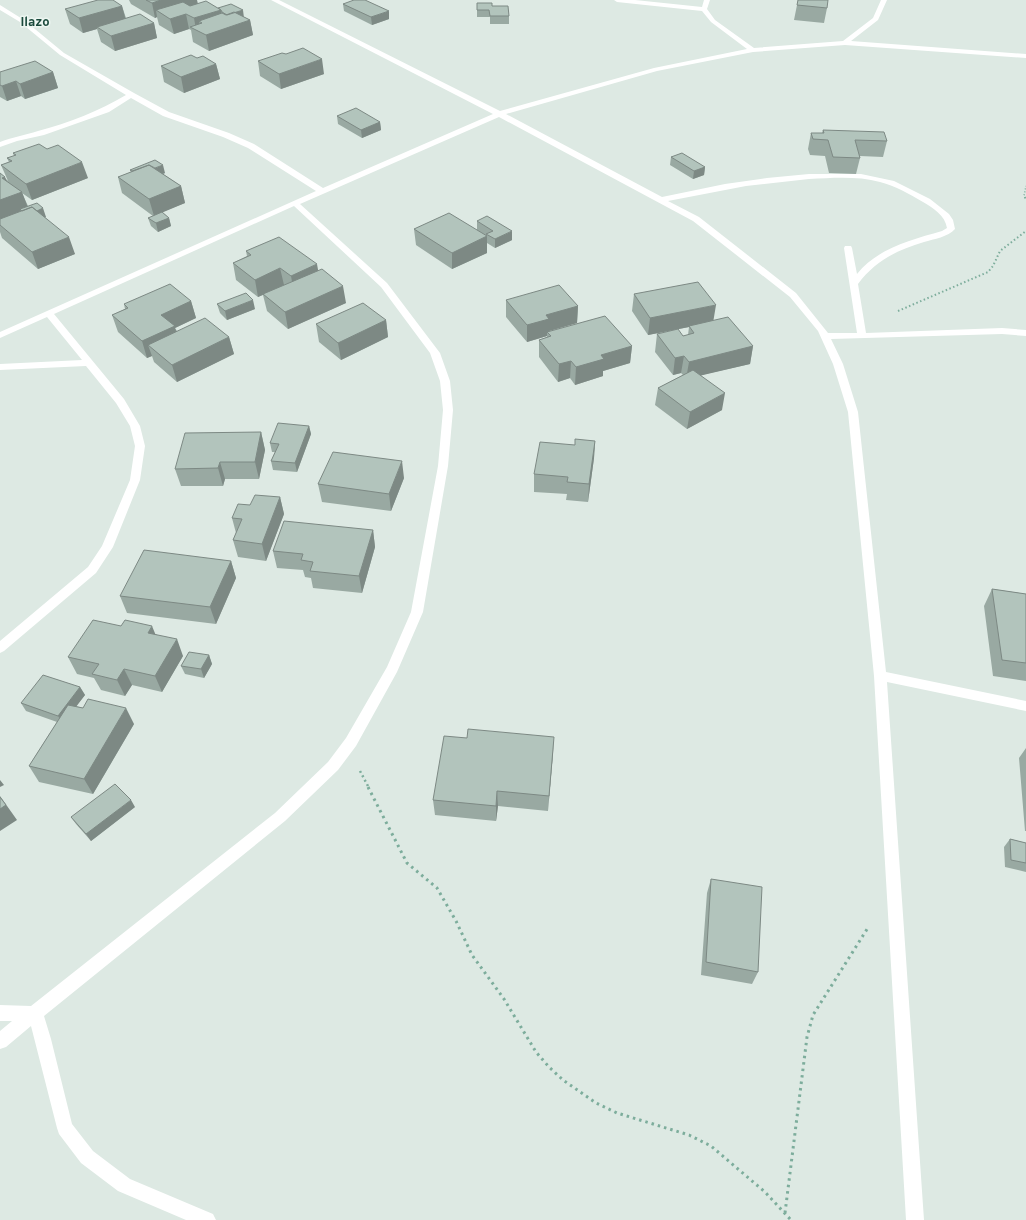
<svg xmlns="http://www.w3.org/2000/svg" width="1026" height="1220" font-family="Overpass,sans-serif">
	<rect width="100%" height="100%" fill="#dde9e3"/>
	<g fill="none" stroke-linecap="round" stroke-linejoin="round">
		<path stroke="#7dad9c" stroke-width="1.5" stroke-dasharray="1 2" stroke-linecap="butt" d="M1025 198 1024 196 1026 186"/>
		<path stroke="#7dad9c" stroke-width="2" stroke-dasharray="1.5 2.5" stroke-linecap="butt" d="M1025 197 1026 200
			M898 311 988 272 993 266 1000 251 1026 231"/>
		<path stroke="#7dad9c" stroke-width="2.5" stroke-dasharray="2 3" stroke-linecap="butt" d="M360 771 369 788"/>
		<path stroke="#7dad9c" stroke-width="3" stroke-dasharray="2.5 4" stroke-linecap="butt" d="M368 787 407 863 437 888 456 921 472 955 504 999 536 1052 549 1067 563 1080 596 1103 617 1113 689 1135 711 1146 765 1192 791 1220
			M785 1213 807 1037 813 1015 869 926"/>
		<path fill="#fff" fill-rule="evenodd" d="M271 0H279L500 111 654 68 747 49 711 22 702 11 617 2 614 0H635L702 7 704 0H710L707 9 715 20 754 48 843 41 873 18 881 0H887L878 20 851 41 1026 54V58L845 45 753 52 657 71 506 114 662 197 725 184 767 178 809 174H861L894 181 930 199 949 214 953 220 955 229C948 237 934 239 924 242 897 250 875 261 858 284L866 333 1002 328 1026 330V336L1002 334 831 339 843 364 858 412 886 672 1026 701V711L887 682 924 1220H906L874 676 848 412 833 364 818 331 790 297 693 221 499 117 300 204 387 283 440 353 450 381 453 410 448 466 423 612 397 672 356 746 338 770 285 821 44 1016 51 1039 72 1124 93 1151 130 1179 213 1214 216 1220H186L118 1191 81 1163 59 1134 57 1128 31 1026 6 1047 0 1049V1031L12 1021H0V1005L31 1006 275 813 328 762 346 738 387 667 411 612 438 466 443 410 440 381 430 353 381 287 294 206 54 314 124 399 140 426 145 446 140 480 113 547 96 573 4 651 0 653V641L88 567 102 546 130 480 135 446 130 426 116 403 86 366 0 370V364L82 360 47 317 0 338V332L316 191 248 148 223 137 163 116 131 98 109 112 44 135 17 141 0 147V142C13 137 25 135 38 131 69 123 99 111 126 95L60 55 20 22 0 10V5L24 20 64 53 134 93 169 112 229 133 254 144 323 188 493 114ZM809 179C833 178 858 176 880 182 896 186 909 194 923 202 933 208 945 215 947 228L942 231C911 240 878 248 857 274L852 248 851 246H845L844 248 857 333H828L796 293 699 217 668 201 746 186Z"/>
	</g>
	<path fill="#99a9a2" d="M129 0H197V3L218 8 244 17 250 20 253 35 209 51 193 42 191 30 189 29 174 34 159 25 157 17 155 18 131 4Z
		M798 0 827 8 824 23 794 20Z
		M477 3 492 6 509 16V24H490V17H477Z
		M343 4 389 19 372 25 344 11Z
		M122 6 126 18 154 23 157 38 115 51 101 42 97 29 83 33 70 24 65 9Z
		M197 58 216 64 220 79 184 93 164 82 161 66Z
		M258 61 324 74 281 89 260 76Z
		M0 72H53L58 88 25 99 21 96 7 101 0 97Z
		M337 116 380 122 381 130 362 138 338 124Z
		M823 130 887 141 883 157 860 156V158L856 174 829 173 825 156 810 155 808 149 811 133H822Z
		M13 153 88 178 32 200 22 193 28 206 46 217H45L75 254 38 269 2 238 0 232V173L8 181 1 165 9 162 7 158 14 156Z
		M671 157 705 167 704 175 693 179 670 165Z
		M130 170 165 173 163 174 181 186 185 203 162 212 169 218 171 226 158 232 151 226 148 218 153 216 122 193 118 177 131 172Z
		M477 221 512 240 495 248 487 243V253L452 269 416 245 414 229 477 230Z
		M246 251 318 271 346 303 288 329 267 311 263 295 258 297 236 280 233 263 247 256Z
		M634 294 713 321 753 346 750 364 701 375 722 410 687 429 655 405 658 388 683 375 681 373 673 375 655 352 657 334 683 336 688 335 689 327 648 335 632 311Z
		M506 300 578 306 577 323 549 331 632 346 630 363 603 371V376L575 385 570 378 558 382 539 357V340L547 337V336L527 342 506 317Z
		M191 301 196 318 175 328 177 331 229 337 234 354 177 382 154 362 152 356 147 358 118 332 112 315 125 309 124 304Z
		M217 304 255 309 227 320 220 313Z
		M386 320 388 337 341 360 319 342 316 324Z
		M309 426 311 434 297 472 273 470 271 461 275 452H272L270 443Z
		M261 432 265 450 259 479H225L223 486H181L175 469Z
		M595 441 594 458 588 502 566 500 567 494 534 492V474L575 445Z
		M404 478 391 511 322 502 318 484Z
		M280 497 284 514 266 561 238 557 233 540 236 533 232 518 250 505Z
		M373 530 375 547 362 593 313 588 311 578 305 577 303 570 277 568 273 551Z
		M231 561 236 578 216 624 127 613 120 596Z
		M992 589 1026 594V681L993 676 984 606Z
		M156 634 183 656 162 692 132 685 125 696 101 690 94 678 77 674 68 657Z
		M209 655 212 664 204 678 185 674 181 666Z
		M80 687 85 695 76 706 134 724 93 794 39 782 29 766 57 722 26 711 21 703Z
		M1026 748V831H1025L1019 758Z
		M553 753 548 811 498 806 496 821 435 815 433 800Z
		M135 807 91 841 76 824 71 817Z
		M1010 839 1026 843V872L1005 867 1004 847Z
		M711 879 758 972 752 984 701 975 707 893Z"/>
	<path fill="#7d8984" d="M161 0H197L198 4 164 15 156 10 157 17 155 18 152 3Z
		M122 6 126 21 97 27V29L83 33 79 18Z
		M221 10 224 25 199 21 201 32 196 30 194 18Z
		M243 10 244 18 227 15Z
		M389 11V19L372 25 371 17Z
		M186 14 189 29 174 34 170 19Z
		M250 20 253 35 209 51 206 35Z
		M154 23 157 38 115 51 111 36Z
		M322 59 324 74 281 89 279 74Z
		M216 64 220 79 184 93 181 77Z
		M53 72 58 88 25 99 20 84Z
		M16 81 21 96 7 101 2 86Z
		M380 122 381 130 362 138 361 130Z
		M82 162 88 178 32 200 26 184Z
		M163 165 165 173 140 183 138 175Z
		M705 167 704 175 693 179 694 171Z
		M5 177 12 193 2 178Z
		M181 186 185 203 154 216 149 199Z
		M22 192 28 208 20 209 21 211 0 220V200Z
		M43 208 46 217 29 223 26 215Z
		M169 218 171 226 158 232 156 223Z
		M512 231V240L495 248V239Z
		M487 236V253L452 269V253Z
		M69 237 75 254 38 269 32 252Z
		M317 264 320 281 294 293 291 276Z
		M280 268 284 285 258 297 255 280Z
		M343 286 346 303 288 329 285 312Z
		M253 300 255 309 227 320 225 311Z
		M191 301 196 318 175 328 180 343 148 345 152 356 147 358 142 341 161 315Z
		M716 305 713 323 689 326V327L648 335 650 318Z
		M578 306 577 323 549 331V334L547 332V336L527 342V325L546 315Z
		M386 320 388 337 341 360 338 343Z
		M229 337 234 354 177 382 172 365Z
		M632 346 630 363 603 371V376L575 385 576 367 601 355Z
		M753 346 750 364 686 379 689 362Z
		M684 356 681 373 673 375 675 358Z
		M571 361 570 378 558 382 559 364Z
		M725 393 722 410 687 429 690 412Z
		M309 426 311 434 297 472 295 463Z
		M261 432 265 450 259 479 255 462Z
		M595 441 594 458 588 502 589 484Z
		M402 461 404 478 391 511 389 494Z
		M220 462 225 479 223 486 218 468Z
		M280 497 284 514 266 561 262 544Z
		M373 530 375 547 362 593 359 576Z
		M231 561 236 578 216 624 210 607Z
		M152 626 159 643 148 633Z
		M177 639 183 656 162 692 155 676Z
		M209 655 212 664 204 678 201 669Z
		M124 669 132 685 125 696 117 680Z
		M80 687 85 695 63 724 58 716Z
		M126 708 134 724 93 794 84 779Z
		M554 737 553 753 548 811 549 796Z
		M0 780 4 785 0 787Z
		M497 791 498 806 496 821V806Z
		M0 796 17 820 0 831Z
		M131 800 135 807 91 841 86 834Z"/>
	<path fill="#b2c4bc" stroke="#7d8984" d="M98 0H113L122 6 79 18 65 9Z
		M146 0H161L152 3Z
		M354 0H365L389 11 371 17 343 4Z
		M798 0H828L827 8 797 5Z
		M206 1 221 10 194 18 186 14 170 19 156 10 183 2 190 6Z
		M477 3H492V6H508L509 16H490L489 10H477Z
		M231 4 243 10 227 15 222 12 221 10 218 8Z
		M234 12 250 20 206 35 190 27 202 23 199 21 222 13 226 15Z
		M140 14 154 23 111 36 97 27Z
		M303 48 322 59 279 74 258 61 282 53 286 54Z
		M191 55 197 58 203 56 216 64 181 77 161 66Z
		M35 61 53 72 20 84 16 81 2 86 0 85V72Z
		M356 108 380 122 361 130 337 116Z
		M823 130 884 132 887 141 855 140 860 158 833 157 828 140 813 139 811 133H824Z
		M39 144 47 149 58 145 82 162 26 184 1 165 12 161 7 158 16 155 13 153Z
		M682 153 705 167 694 171 671 157Z
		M155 160 163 165 155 168 149 165 132 171 130 170Z
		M149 165 181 186 149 199 118 177Z
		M0 173 5 177 2 178 22 192 0 200Z
		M37 203 43 208 37 211 32 207 22 211 20 209Z
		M32 207 69 237 32 252 0 225V219Z
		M162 212 169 218 156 223 148 218Z
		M449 213 487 236 452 253 414 229Z
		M487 216 512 231 495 239 486 234 493 231 477 221Z
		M279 237 317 264 291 276 280 268 255 280 233 263 251 255 246 251Z
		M322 269 343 286 285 312 263 294Z
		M698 282 716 305 650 318 634 294Z
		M170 284 191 301 161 315 175 326 142 341 112 315 128 308 124 304Z
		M559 285 578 306 546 315 549 319 527 325 506 300Z
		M246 293 253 300 225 311 217 304Z
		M363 303 386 320 338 343 316 324Z
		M605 316 632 346 601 355 604 359 576 367 571 361 559 364 539 340 551 336 547 332Z
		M728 317 753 346 689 362 684 356 675 358 657 334 678 329 683 336 694 333 689 326Z
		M205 318 229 337 172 365 148 345Z
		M693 370 725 393 690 412 658 388Z
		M278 423 309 426 295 463 271 461 279 444 270 443Z
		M261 432 255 462H220L218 468 175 469 185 433Z
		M575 439 595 441 589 484 567 482 568 477 534 474 540 442 575 445Z
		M333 452 402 461 389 494 318 484Z
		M255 495 280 497 262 544 233 540 242 519 232 518 238 504 250 505Z
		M284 521 373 530 359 576 310 571 313 562 301 560 303 554 273 551Z
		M144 550 231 561 210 607 120 596Z
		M992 589 1026 594V663L1002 660Z
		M93 620 121 626 125 620 152 626 148 633 177 639 155 676 124 669 117 680 92 674 99 664 68 657Z
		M189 652 209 655 201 669 181 666Z
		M43 675 80 687 58 716 21 703Z
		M88 699 126 708 84 779 29 766 68 705 83 708Z
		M468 729 554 737 549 796 497 791 496 806 433 800 444 736 467 738Z
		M115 784 131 800 86 834 71 817Z
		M0 797 6 805 0 809Z
		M1010 839 1026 843V863L1011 860Z
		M711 879 762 887 758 972 706 962Z"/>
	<g text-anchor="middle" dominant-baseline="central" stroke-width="3" stroke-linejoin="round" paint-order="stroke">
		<g font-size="13" font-weight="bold" fill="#1b4a3c" stroke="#edf6f1">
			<text x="35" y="23">Ilazo</text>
		</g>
	</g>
</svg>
